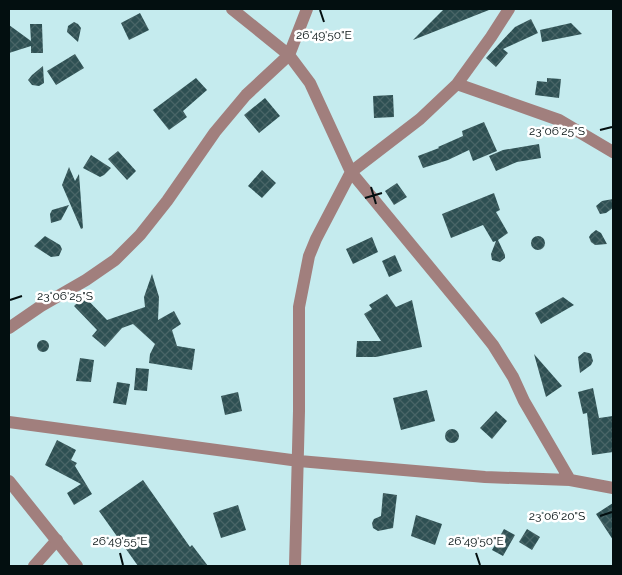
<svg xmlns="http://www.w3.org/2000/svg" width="622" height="575" font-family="Raleway,sans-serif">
	<defs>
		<pattern id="building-cross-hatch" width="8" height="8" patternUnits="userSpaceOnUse" patternTransform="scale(1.25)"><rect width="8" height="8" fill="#2e5053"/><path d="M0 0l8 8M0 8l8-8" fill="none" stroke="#496567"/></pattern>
	</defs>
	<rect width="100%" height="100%" fill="#c5ebee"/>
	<path fill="url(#building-cross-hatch)" d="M444 9H489V10L413 40Z
		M140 13 149 30 129 40 121 23Z
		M531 19 538 33 503 49 508 53 496 67 486 58 515 27Z
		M74 22 78 24 81 28 78 42 67 32 68 26Z
		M571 23 582 34 542 42 540 30Z
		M30 24H42L43 53H31V46L9 53V25L31 41Z
		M75 54 84 68 56 85 47 71Z
		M43 66 44 83 39 86 32 85 28 80 32 75Z
		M196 78 207 90 183 111 187 117 169 130 153 110Z
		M547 78 561 79 559 98 535 95 537 81 547 82Z
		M393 95 394 117 374 118 373 96Z
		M265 98 280 116 259 133 244 115Z
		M484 122 497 151 473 161 469 150 448 160 423 168 418 156 439 148 438 147 463 136 462 131Z
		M539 144 541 158 517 162 496 171 489 156 503 150Z
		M118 151 136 171 127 180 108 159Z
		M91 155 111 168 104 175 100 177 83 168Z
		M69 167 75 181 79 174 83 228 81 229 62 185Z
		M262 170 276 183 262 198 248 186Z
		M397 183 407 197 394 205 385 191Z
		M494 193 500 210 496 212 508 233 498 240 505 255V258L500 262 492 260 491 254 496 241 493 242 483 225 451 238 442 214Z
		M613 199V208L606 213 600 214 596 206 602 201Z
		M69 205 61 220 51 223 50 214 52 210Z
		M596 230 601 233 607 244 595 245 591 242 589 237 591 234Z
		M45 236 60 245 62 249 59 256 51 257 34 246Z
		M531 243a7 7 0 1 1 14 0a7 7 0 1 1-14 0Z
		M372 237 378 252 353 264 346 249Z
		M395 255 402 271 389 277 382 261Z
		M152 274 159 297 158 320 174 311 181 324 172 330 177 346 195 349 192 370 149 363 150 354 155 344 133 324 122 328 105 347 92 336 97 330 74 306 84 296 107 320 145 307 144 297Z
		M387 294 396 307 412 300 422 347 376 357H356L357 341H381L364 314 372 309 369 305Z
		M563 297 574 305 541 324 535 313Z
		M37 346a6 6 0 1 1 12 0a6 6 0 1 1-12 0Z
		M584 352 589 353 591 354 593 361 591 365 580 373 578 357Z
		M534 354 562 386 546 397Z
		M80 358 94 360 91 382 76 381Z
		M136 368 149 369 147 391 134 390Z
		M117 382 130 384 126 405 113 403Z
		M593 388 599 418 613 416V452L592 455 587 413 583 414 578 392Z
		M427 390 435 421 401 430 393 398Z
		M238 392 242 411 225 415 221 396Z
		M496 411 507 421 492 439 480 428Z
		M445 436a7 7 0 1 1 14 0a7 7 0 1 1-14 0Z
		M57 440 76 450 71 460 77 463 75 466 92 494 74 505 67 493 81 484 45 465Z
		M143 480 190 547 192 545 208 566H138L99 511Z
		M383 493 397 495 393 528 378 531 373 528 372 523 374 519 381 516Z
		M613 503V540L596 514Z
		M238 505 246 530 221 538 213 513Z
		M416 515 442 524 435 545 411 536Z
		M504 529 515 535 503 556 492 550Z
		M527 529 540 537 532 550 519 542Z"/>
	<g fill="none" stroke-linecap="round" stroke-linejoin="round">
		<path stroke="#a17f7d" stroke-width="12" d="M232 9 289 55 310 83 351 172 469 315 493 345 513 377 524 401 570 480
			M457 84 559 120 613 152
			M9 328 41 306 86 280 115 260 140 235 167 201 215 132 246 95 289 55 307 9
			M9 422 299 461 485 477 570 480 613 488
			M34 566 57 540
			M295 566 299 411V307L309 256 316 239 351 172 420 119 457 84 491 37 509 9"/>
		<path stroke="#a17f7d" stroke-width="12" d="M9 481 77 566"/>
	</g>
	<path fill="none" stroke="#030f10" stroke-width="2" d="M320 10 324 22M600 130 612 127M371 187 376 204M365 198 382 193M10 300 22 296M600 516 612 512M120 553 123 565M476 553 480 565"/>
	<g font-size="12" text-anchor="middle" fill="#030f10" stroke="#fff" stroke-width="5" stroke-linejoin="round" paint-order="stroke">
		<text x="324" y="39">26°49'50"E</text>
		<text x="557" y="135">23°06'25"S</text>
		<text x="65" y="300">23°06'25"S</text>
		<text x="557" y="520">23°06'20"S</text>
		<text x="120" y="545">26°49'55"E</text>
		<text x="476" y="545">26°49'50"E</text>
	</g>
	<rect width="622" height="575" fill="none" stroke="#030f10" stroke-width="20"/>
</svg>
